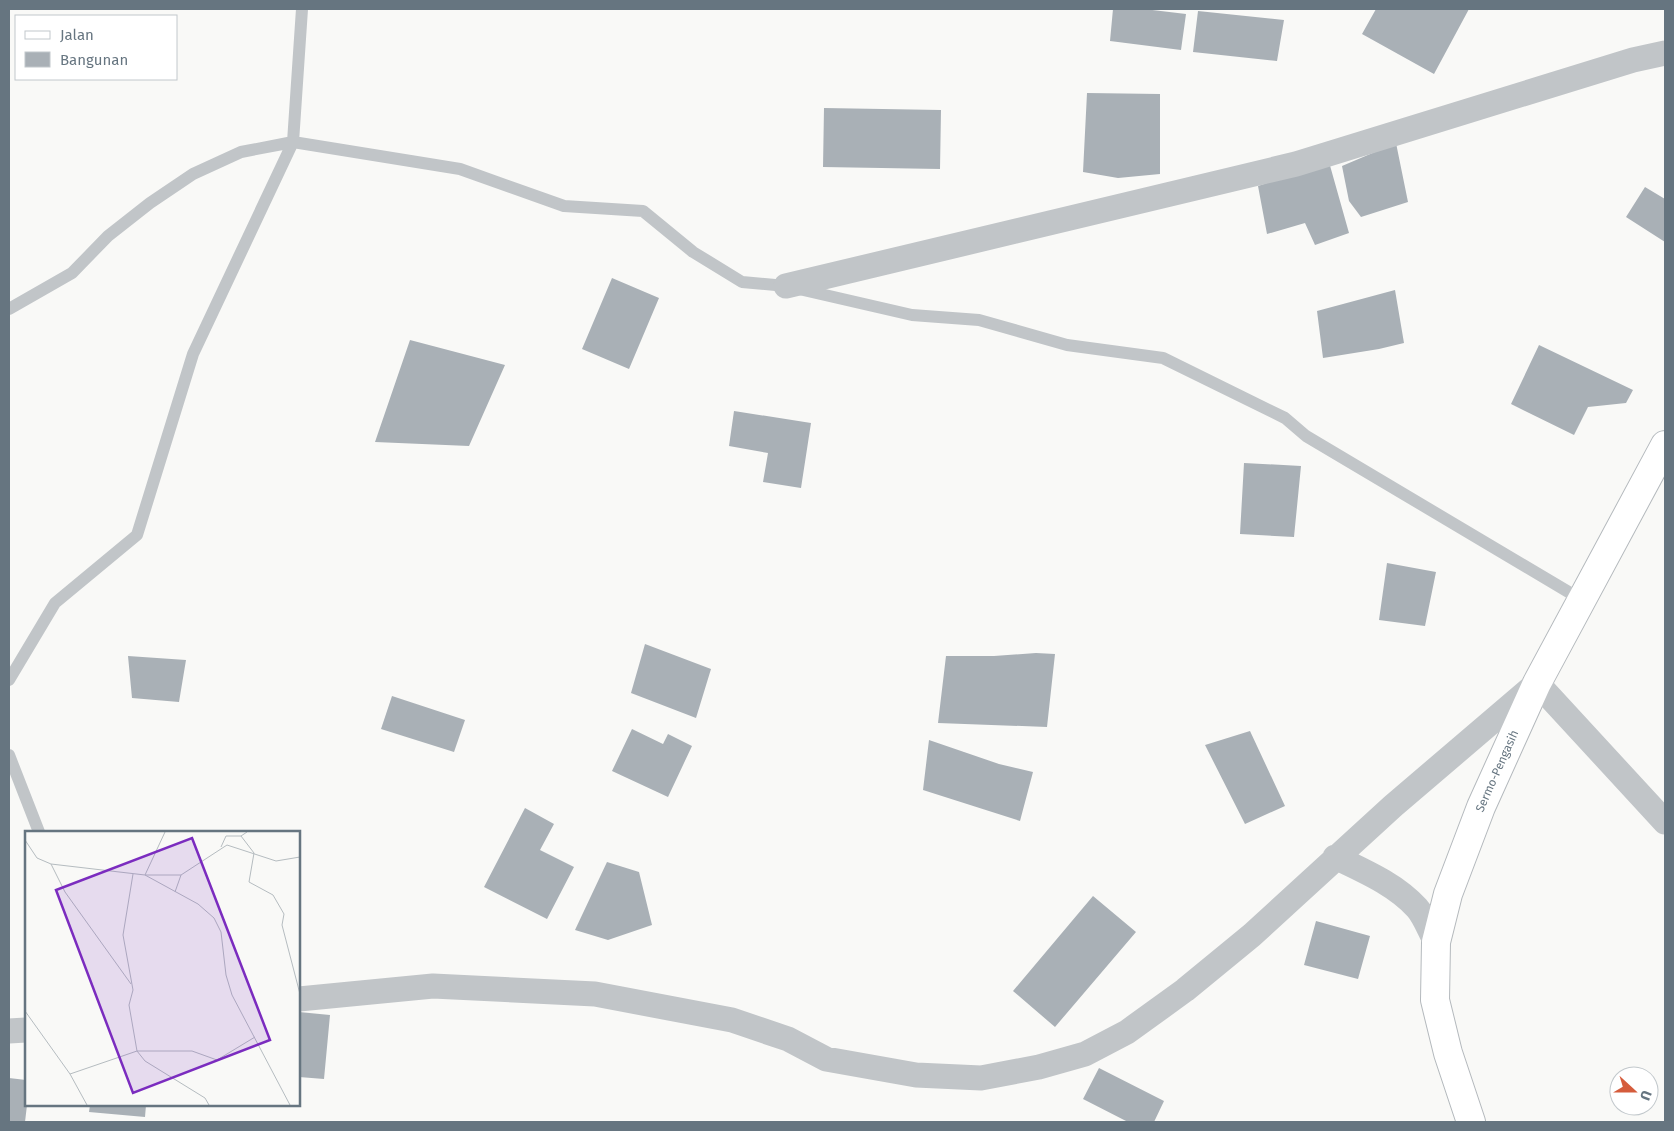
<svg xmlns="http://www.w3.org/2000/svg" width="1674" height="1131" font-family="'Fira Sans',sans-serif">
	<rect width="100%" height="100%" fill="#f9f9f7"/>
	<path fill="#a9b0b6" d="M1113 9H1144L1186 14 1181 50 1110 41Z
		M1376 9H1469L1434 74 1362 34Z
		M1198 11 1284 20 1277 61 1193 52Z
		M1087 93 1160 94V174L1118 178 1083 172Z
		M824 108 941 110 940 169 823 167Z
		M1396 143 1408 202 1361 217 1349 201 1342 166Z
		M1329 162 1349 233 1315 245 1305 223 1267 234 1258 186Z
		M1645 187 1665 199V242L1626 217Z
		M612 278 659 298 629 369 582 349Z
		M1395 290 1404 343 1379 349 1323 358 1317 311Z
		M410 340 505 365 469 446 375 442Z
		M1539 345 1633 390 1626 403 1588 407 1574 435 1511 404Z
		M734 411 811 423 801 488 763 482 768 453 729 446Z
		M1244 463 1301 466 1294 537 1240 534Z
		M1387 563 1436 572 1425 626 1379 620Z
		M645 644 711 669 696 718 631 693Z
		M1036 653 1055 654 1047 727 938 723 946 656H994Z
		M128 656 186 660 179 702 132 698Z
		M392 696 465 720 454 752 381 729Z
		M632 729 663 744 668 734 692 746 668 797 612 771Z
		M1250 731 1285 806 1245 824 1205 745Z
		M929 740 999 764 1033 772 1020 821 923 790Z
		M525 808 554 824 540 850 574 867 547 919 484 887Z
		M607 862 639 872 652 925 608 940 575 930Z
		M1093 896 1136 932 1055 1027 1013 991Z
		M1316 921 1370 936 1358 979 1304 965Z
		M299 1012 330 1015 324 1079 299 1077Z
		M1099 1068 1164 1101 1154 1122H1128L1083 1099Z
		M9 1078 26 1080 27 1105 25 1122H9Z
		M90 1105H146L145 1117 89 1112Z"/>
	<g fill="none" stroke-linecap="round" stroke-linejoin="round">
		<defs>
			<path id="primary" d="M1471 1122 1448 1053 1435 1000 1436 942 1448 894 1481 807 1537 683 1665 445"/>
		</defs>
		<use href="#primary" stroke="#b4b9bd" stroke-width="30"/>
		<path stroke="#c1c5c8" stroke-width="12" d="M9 309 72 273 108 236 150 203 193 174 241 152 293 142 460 169 564 206 643 211 693 252 742 282 786 286 912 315 979 320 1067 345 1163 358 1285 418 1306 436 1582 600
			M9 680 55 603 137 535 193 354 293 142 302 9
			M9 755 39 832"/>
		<path stroke="#c1c5c8" stroke-width="25" d="M786 286 1296 164 1633 60 1665 53
			M1335 857C1364 871 1395 884 1417 908 1425 917 1430 932 1436 942
			M299 999 433 986 595 994 732 1020 788 1039 826 1059 916 1075 981 1078 1039 1067 1085 1054 1127 1032 1185 990 1252 935 1393 806 1537 683 1665 822
			M9 1031 26 1030"/>
		<use href="#primary" stroke="#fff" stroke-width="28"/>
	</g>
	<g text-anchor="middle" dominant-baseline="central" stroke-width="5" stroke-linejoin="round" paint-order="stroke">
		<g font-size="12" fill="#667580" stroke="#fff">
			<text transform="translate(1497 771) rotate(-66)">Sermo-Pengasih</text>
		</g>
	</g>
	<g transform="translate(25 831)">
		<rect width="275" height="275" fill="#f9f9f7"/>
		<path fill="none" stroke="#b5bcc0" stroke-width="1" d="M140 1 120 44 173 73 189 87 196 101 201 144 207 164 265 274M216 5 229 22 224 51 248 64 259 83 257 94 275 163M0 9 12 27 26 33 120 44H156L202 14 251 30 275 26M196 16 201 5H216L222 1M26 33 40 61 106 153M108 43 98 104 108 159 104 174 112 220 120 230 180 267 184 274M150 61 156 44M0 180 45 243 62 274M45 243 112 220H167L192 229 230 206"/>
		<path fill="#7b2cbf" fill-opacity="0.15" stroke="#7b2cbf" stroke-width="2.5" d="M167 7 245 209 108 262 31 59Z"/>
		<rect width="275" height="275" fill="none" stroke="#667580" stroke-width="2.5"/>
	</g>
	<rect width="1674" height="1131" fill="none" stroke="#667580" stroke-width="20"/>
	<rect x="15" y="15" width="162" height="65" fill="#ffffff" stroke="#c2c8cc"/>
	<rect x="25" y="31" width="25" height="8" fill="#ffffff" stroke="#c2c8cc"/>
	<text x="60" y="40" font-size="15" fill="#667580">Jalan</text>
	<rect x="25" y="52" width="25" height="15" fill="#a9b0b6" stroke="#c2c8cc"/>
	<text x="60" y="65" font-size="15" fill="#667580">Bangunan</text>
	<g transform="translate(1634 1091) rotate(111)"><circle r="24" fill="#ffffff" stroke="#c2c8cc"/>
	<path d="M0-4L9 19L0 12L-9 19Z" fill="#d55c3c"/>
	<text y="-8" font-size="14" font-weight="bold" text-anchor="middle" fill="#667580">U</text>
	</g>
</svg>
